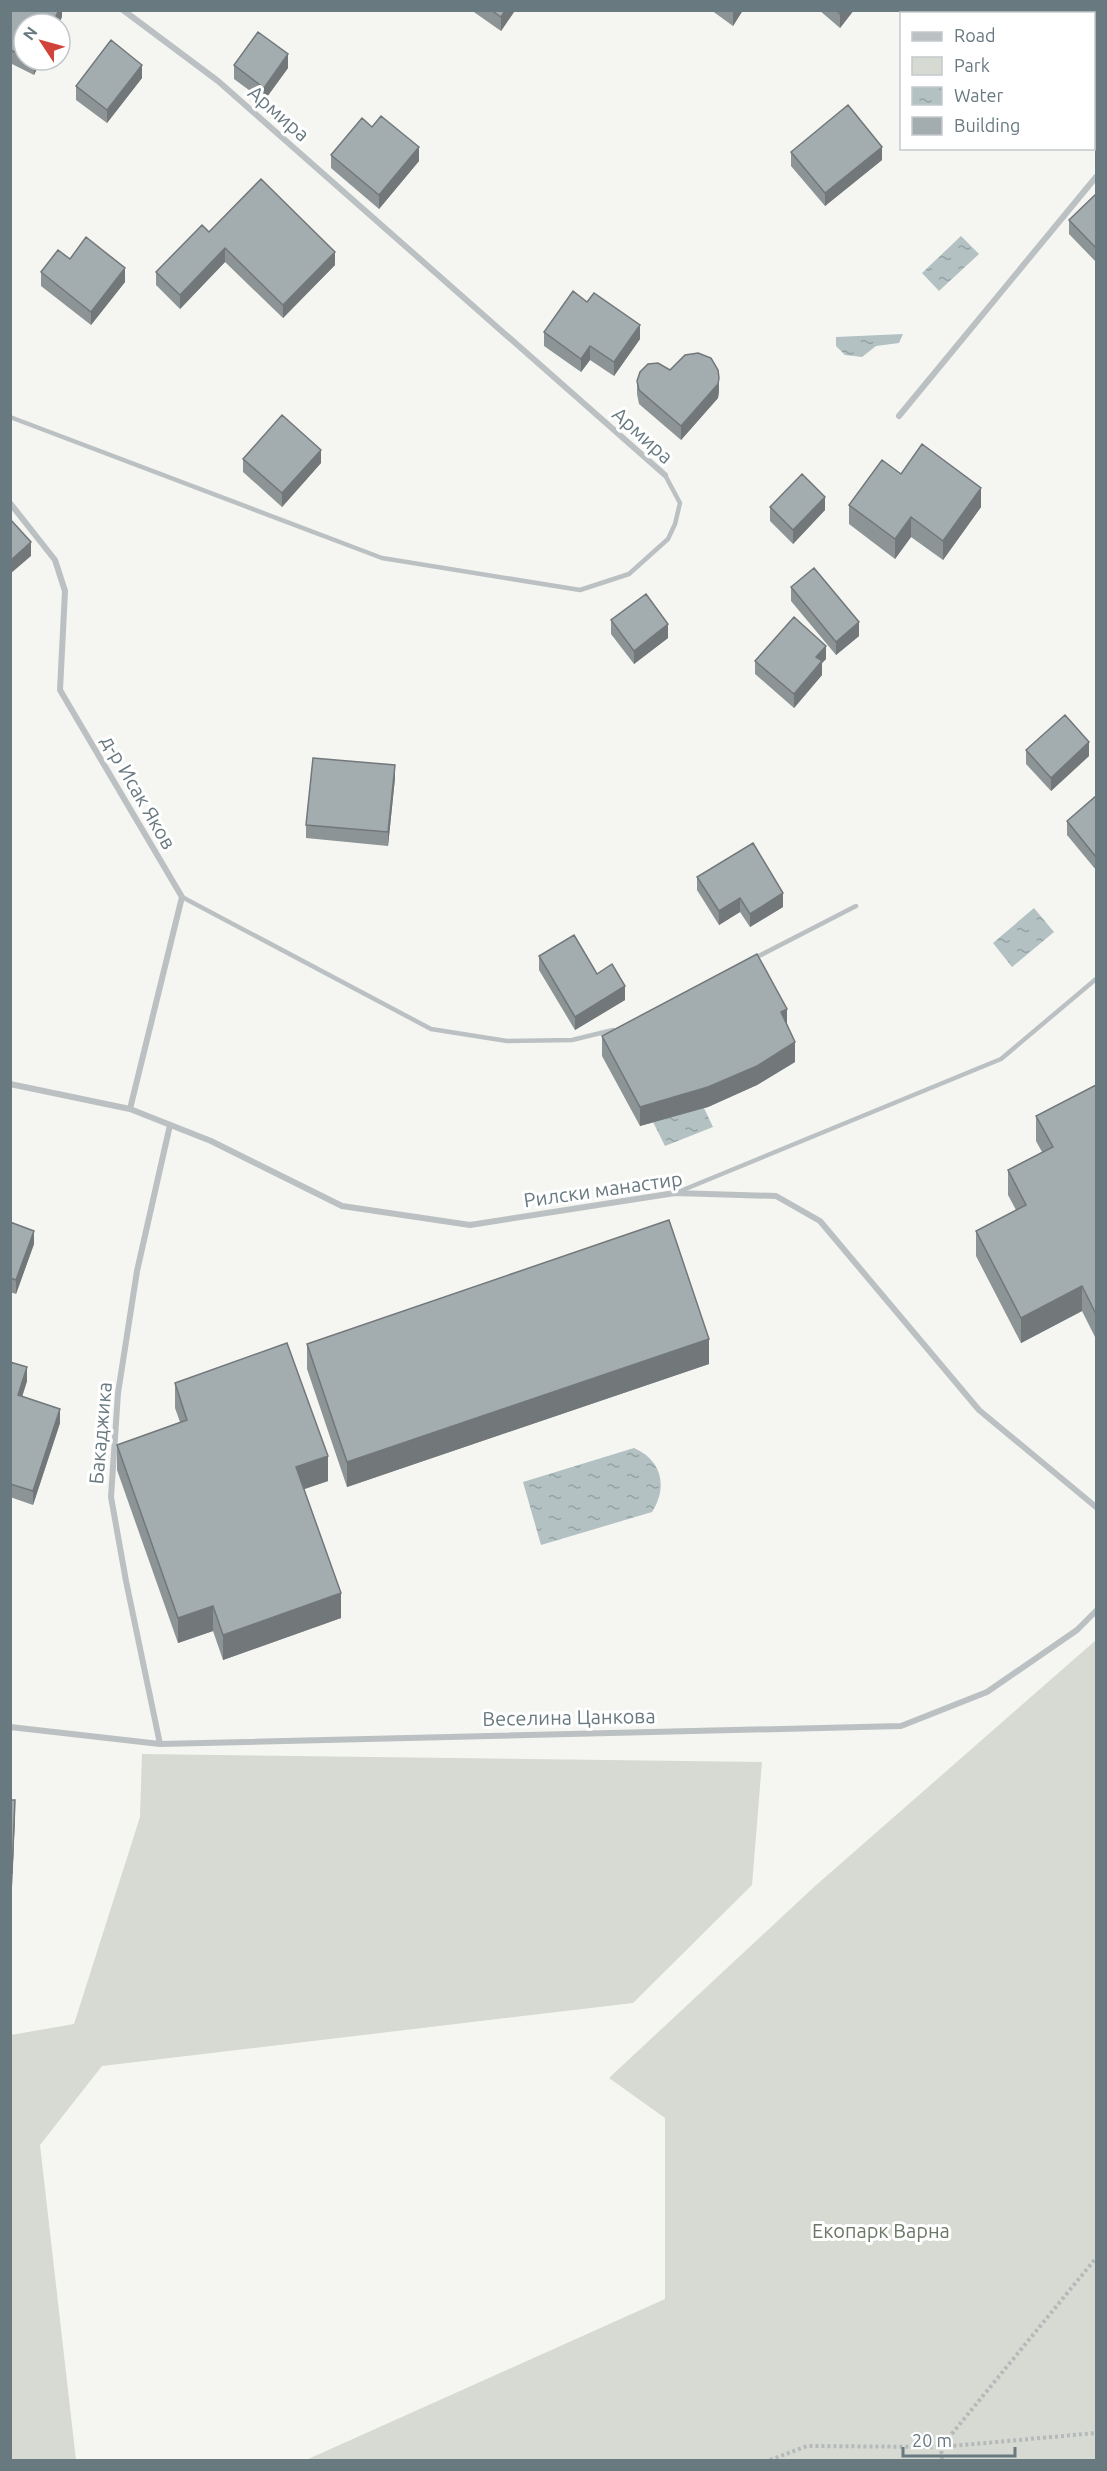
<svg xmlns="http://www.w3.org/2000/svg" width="1107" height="2471" font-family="Ubuntu,sans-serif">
	<defs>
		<pattern id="water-ripples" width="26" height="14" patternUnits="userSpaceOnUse" patternTransform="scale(1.5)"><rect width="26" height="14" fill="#b3c1c3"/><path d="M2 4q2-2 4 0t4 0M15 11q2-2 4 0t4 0" fill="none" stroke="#95a2a4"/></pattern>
	</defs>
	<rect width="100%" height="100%" fill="#f5f5f2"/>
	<path fill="#d6dad2" d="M1096 1640V2460H306L665 2299V2118L609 2078 814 1887Z
		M142 1754 762 1762 752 1885 633 2003 102 2066 40 2145 76 2460H11V2035L74 2024 140 1817Z"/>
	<path fill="url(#water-ripples)" d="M961 236 979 254 939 291 922 273Z
		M903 334 899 343 876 346 862 357 845 355 836 346V337Z
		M1034 908 1054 932 1012 967 993 943Z
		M704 1108 713 1127 665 1146 653 1122Z
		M634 1448C662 1460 668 1487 652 1512L541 1545 523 1482Z"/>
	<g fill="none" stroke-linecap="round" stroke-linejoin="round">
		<path stroke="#b5b9ba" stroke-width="4" stroke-dasharray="3 3" stroke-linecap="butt" d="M770 2460 807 2446 941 2447 1096 2433
			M942 2460 941 2447 1096 2258"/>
		<path stroke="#bbc0c2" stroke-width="4.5" d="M10 417 382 558 580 590 629 574 668 539 675 524 680 503 665 475
			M182 897 431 1029 507 1041 572 1040 613 1030
			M755 958 856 906
			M678 1192 1001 1059 1096 979"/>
		<path stroke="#bbc0c2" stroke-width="6" d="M123 10 218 81 665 475
			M899 416 1096 177
			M10 503 55 560 65 591 60 690 182 897 130 1109
			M10 1084 130 1109 211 1141 342 1206 470 1225 675 1193 776 1196 820 1221 979 1410 1096 1507
			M10 1727 160 1744 901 1726 987 1692 1077 1630 1096 1611
			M160 1744 126 1581 111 1497 118 1393 137 1271 170 1125"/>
	</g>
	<path fill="#8c9496" d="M10 10H62V17L24 24V60H41L34 75 10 63Z
		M471 10H514V12L501 31Z
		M711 10H743L733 26Z
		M819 10H854L840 28Z
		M975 10H1062L1059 14H979Z
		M234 65 288 68 264 101 234 79Z
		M142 78 107 123 76 100V86Z
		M372 127 419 161 379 209 331 168V155Z
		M791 152 882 160 825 206 791 166Z
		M1096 194V262L1069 234V220Z
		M209 232 335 265 283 318 225 262 180 309 156 285V272Z
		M70 259 125 282 91 325 41 286V272Z
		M587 302 640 339 614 376 590 360 581 372 544 346V332Z
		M670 370 719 391 718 398 681 440 639 404 637 394V381Z
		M243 459 321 463 282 507 243 472Z
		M901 474 981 507 943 560 911 537 895 559 849 524V505Z
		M770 507 825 510 793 544 770 521Z
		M791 587 859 636 836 655 791 601Z
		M611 620 668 638 634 664 611 634Z
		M826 659 822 663V675L794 708 755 674V661Z
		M1026 750 1089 756 1051 791 1026 764Z
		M395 778 388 846 306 838V825Z
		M1096 796V870L1067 835V821Z
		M697 877 783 907 750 927 740 912 719 925 697 890Z
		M539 956 597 974 625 1000 575 1030 539 970Z
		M787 1024 795 1062 757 1085 708 1107 640 1126 602 1056V1036Z
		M1096 1085V1339L1082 1311 1021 1343 976 1256V1231L1016 1210 1008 1195V1170L1042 1152 1036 1141V1116Z
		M10 1222 34 1244 16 1294 10 1292Z
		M307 1344 709 1364 347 1487 307 1369Z
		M10 1362 27 1381 22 1397 60 1423 33 1505 10 1497Z
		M175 1383 328 1481 304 1489 341 1618 223 1660 213 1631 178 1643 117 1470V1445L180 1422 175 1408Z
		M10 1800 15 1814 12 1887H10Z"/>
	<path fill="#72787a" d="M59 10H62V17L59 24H52Z
		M505 10H514V12L501 31V17Z
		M734 10H743L733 26V12Z
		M843 10H854L840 28V14Z
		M1051 10H1062L1059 14H1049Z
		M288 54V68L264 101V88Z
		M34 60H41L34 75Z
		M142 65V78L107 123V110Z
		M419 147V161L379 209V195Z
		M882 147V160L825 206V193Z
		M225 248V262L180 309V295Z
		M335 252V265L283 318V305Z
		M125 268V282L91 325V312Z
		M640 325V339L614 376V362Z
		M590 346V360L581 372V359Z
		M719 378V391L718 398 681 440V426Z
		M321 450V463L282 507V493Z
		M981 488V507L943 560V541Z
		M825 497V510L793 544V530Z
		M911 517V537L895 559V539Z
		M31 542V556L10 574V561Z
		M859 622V636L836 655V642Z
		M668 624V638L634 664V651Z
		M826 646V659L822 663V675L794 708V694L816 657Z
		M1089 742V756L1051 791V778Z
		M395 765V778L388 846V832Z
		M783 893V907L750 927V914Z
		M740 898V912L719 925V911Z
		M625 986V1000L575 1030V1017Z
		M787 1009V1029L781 1012Z
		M795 1042V1062L757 1085 708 1107 640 1126V1107Z
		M34 1231V1244L16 1294V1280Z
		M1082 1286V1311L1021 1343V1318Z
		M709 1339V1364L347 1487V1462Z
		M27 1367V1381L18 1409V1395Z
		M60 1409V1423L33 1505V1491Z
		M328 1456V1481L296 1492V1467Z
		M341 1593V1618L223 1660V1635Z
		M213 1606V1631L178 1643V1618Z
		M15 1800V1814L12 1887V1873Z"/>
	<path fill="#a3acaf" stroke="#72787a" stroke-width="1.5" d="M10 10H59L52 24H24V56L10 50Z
		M491 10H505L501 17Z
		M836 10H843L840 14Z
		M993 10H1051L1049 14H997Z
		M258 32 288 54 264 88 234 65Z
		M111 40 142 65 107 110 76 86Z
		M848 105 882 147 825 193 791 152Z
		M381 116 419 147 379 195 331 155 362 118 372 127Z
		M261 179 335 252 283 305 225 248 180 295 156 272 202 225 209 232Z
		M1096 194V248L1069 220Z
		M86 237 125 268 91 312 41 272 58 250 70 259Z
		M573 291 587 302 594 293 640 325 614 362 590 346 581 359 544 332Z
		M698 353 711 358 718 370 719 378 718 384 681 426 639 390 637 381 640 372 648 364 658 363 670 370 685 355Z
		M282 415 321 450 282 493 243 459Z
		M922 444 981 488 943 541 911 517 895 539 849 505 882 460 901 474Z
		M802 474 825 497 793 530 770 507Z
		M10 519 31 542 10 561Z
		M814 568 859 622 836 642 791 587Z
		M646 594 668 624 634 651 611 620Z
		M794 617 826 646 816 657 822 661 794 694 755 661Z
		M1065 715 1089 742 1051 778 1026 750Z
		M313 758 395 765 388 832 306 825Z
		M1096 796V857L1067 821Z
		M753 843 783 893 750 914 740 898 719 911 697 877Z
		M574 935 597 974 612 964 625 986 575 1017 539 956Z
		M757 954 787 1009 781 1012 795 1042 757 1066 708 1087 640 1107 602 1036Z
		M1096 1085V1314L1082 1286 1021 1318 976 1231 1026 1205 1008 1170 1053 1147 1036 1116Z
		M669 1220 709 1339 347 1462 307 1344Z
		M10 1222 34 1231 16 1280 10 1278Z
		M287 1343 328 1456 296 1467 341 1593 223 1635 213 1606 178 1618 117 1445 187 1420 175 1383Z
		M10 1362 27 1367 18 1395 60 1409 33 1491 10 1484Z
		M10 1800H15L12 1873H10Z"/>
	<g text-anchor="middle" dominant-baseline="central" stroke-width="6" stroke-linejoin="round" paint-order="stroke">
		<g font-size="20" fill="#687980" stroke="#fff">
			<text transform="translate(279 113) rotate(41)">Армира</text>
			<text transform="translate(643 435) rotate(42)">Армира</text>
			<text transform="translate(139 792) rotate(60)">д-р Исак Яков</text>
			<text transform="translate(603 1189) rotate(-8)">Рилски манастир</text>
			<text transform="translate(100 1433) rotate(-85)">Бакаджика</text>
			<text transform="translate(569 1717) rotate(-1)">Веселина Цанкова</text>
		</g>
		<g font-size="20" fill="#6c7866" stroke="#fff">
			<text x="881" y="2230">Екопарк Варна</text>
		</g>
	</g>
	<rect width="1107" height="2471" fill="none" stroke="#687980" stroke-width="24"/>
	<rect x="900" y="12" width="195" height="138" fill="#ffffff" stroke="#c3c9cc" stroke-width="1.5"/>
	<rect x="912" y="32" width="30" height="9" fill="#bbc0c2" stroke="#c3c9cc" stroke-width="1.5"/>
	<text x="954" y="42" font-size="18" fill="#687980">Road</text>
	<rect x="912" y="57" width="30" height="18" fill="#d6dad2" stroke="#c3c9cc" stroke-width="1.5"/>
	<text x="954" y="72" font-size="18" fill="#687980">Park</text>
	<rect x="912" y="87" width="30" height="18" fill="url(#water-ripples)" stroke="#c3c9cc" stroke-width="1.5"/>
	<text x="954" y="102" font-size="18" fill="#687980">Water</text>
	<rect x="912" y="117" width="30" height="18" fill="#a3acaf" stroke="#c3c9cc" stroke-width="1.5"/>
	<text x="954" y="132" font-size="18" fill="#687980">Building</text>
	<g transform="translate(42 42) rotate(306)"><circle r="28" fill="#ffffff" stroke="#c3c9cc" stroke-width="1.5"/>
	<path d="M0-4.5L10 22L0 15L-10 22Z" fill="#d04338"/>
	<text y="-9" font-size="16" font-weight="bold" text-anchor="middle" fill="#687980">N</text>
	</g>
	<path d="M903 2447v9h112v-9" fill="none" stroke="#687980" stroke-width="3"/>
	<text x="912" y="2447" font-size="18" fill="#687980" stroke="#ffffff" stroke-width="4.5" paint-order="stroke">20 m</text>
</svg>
